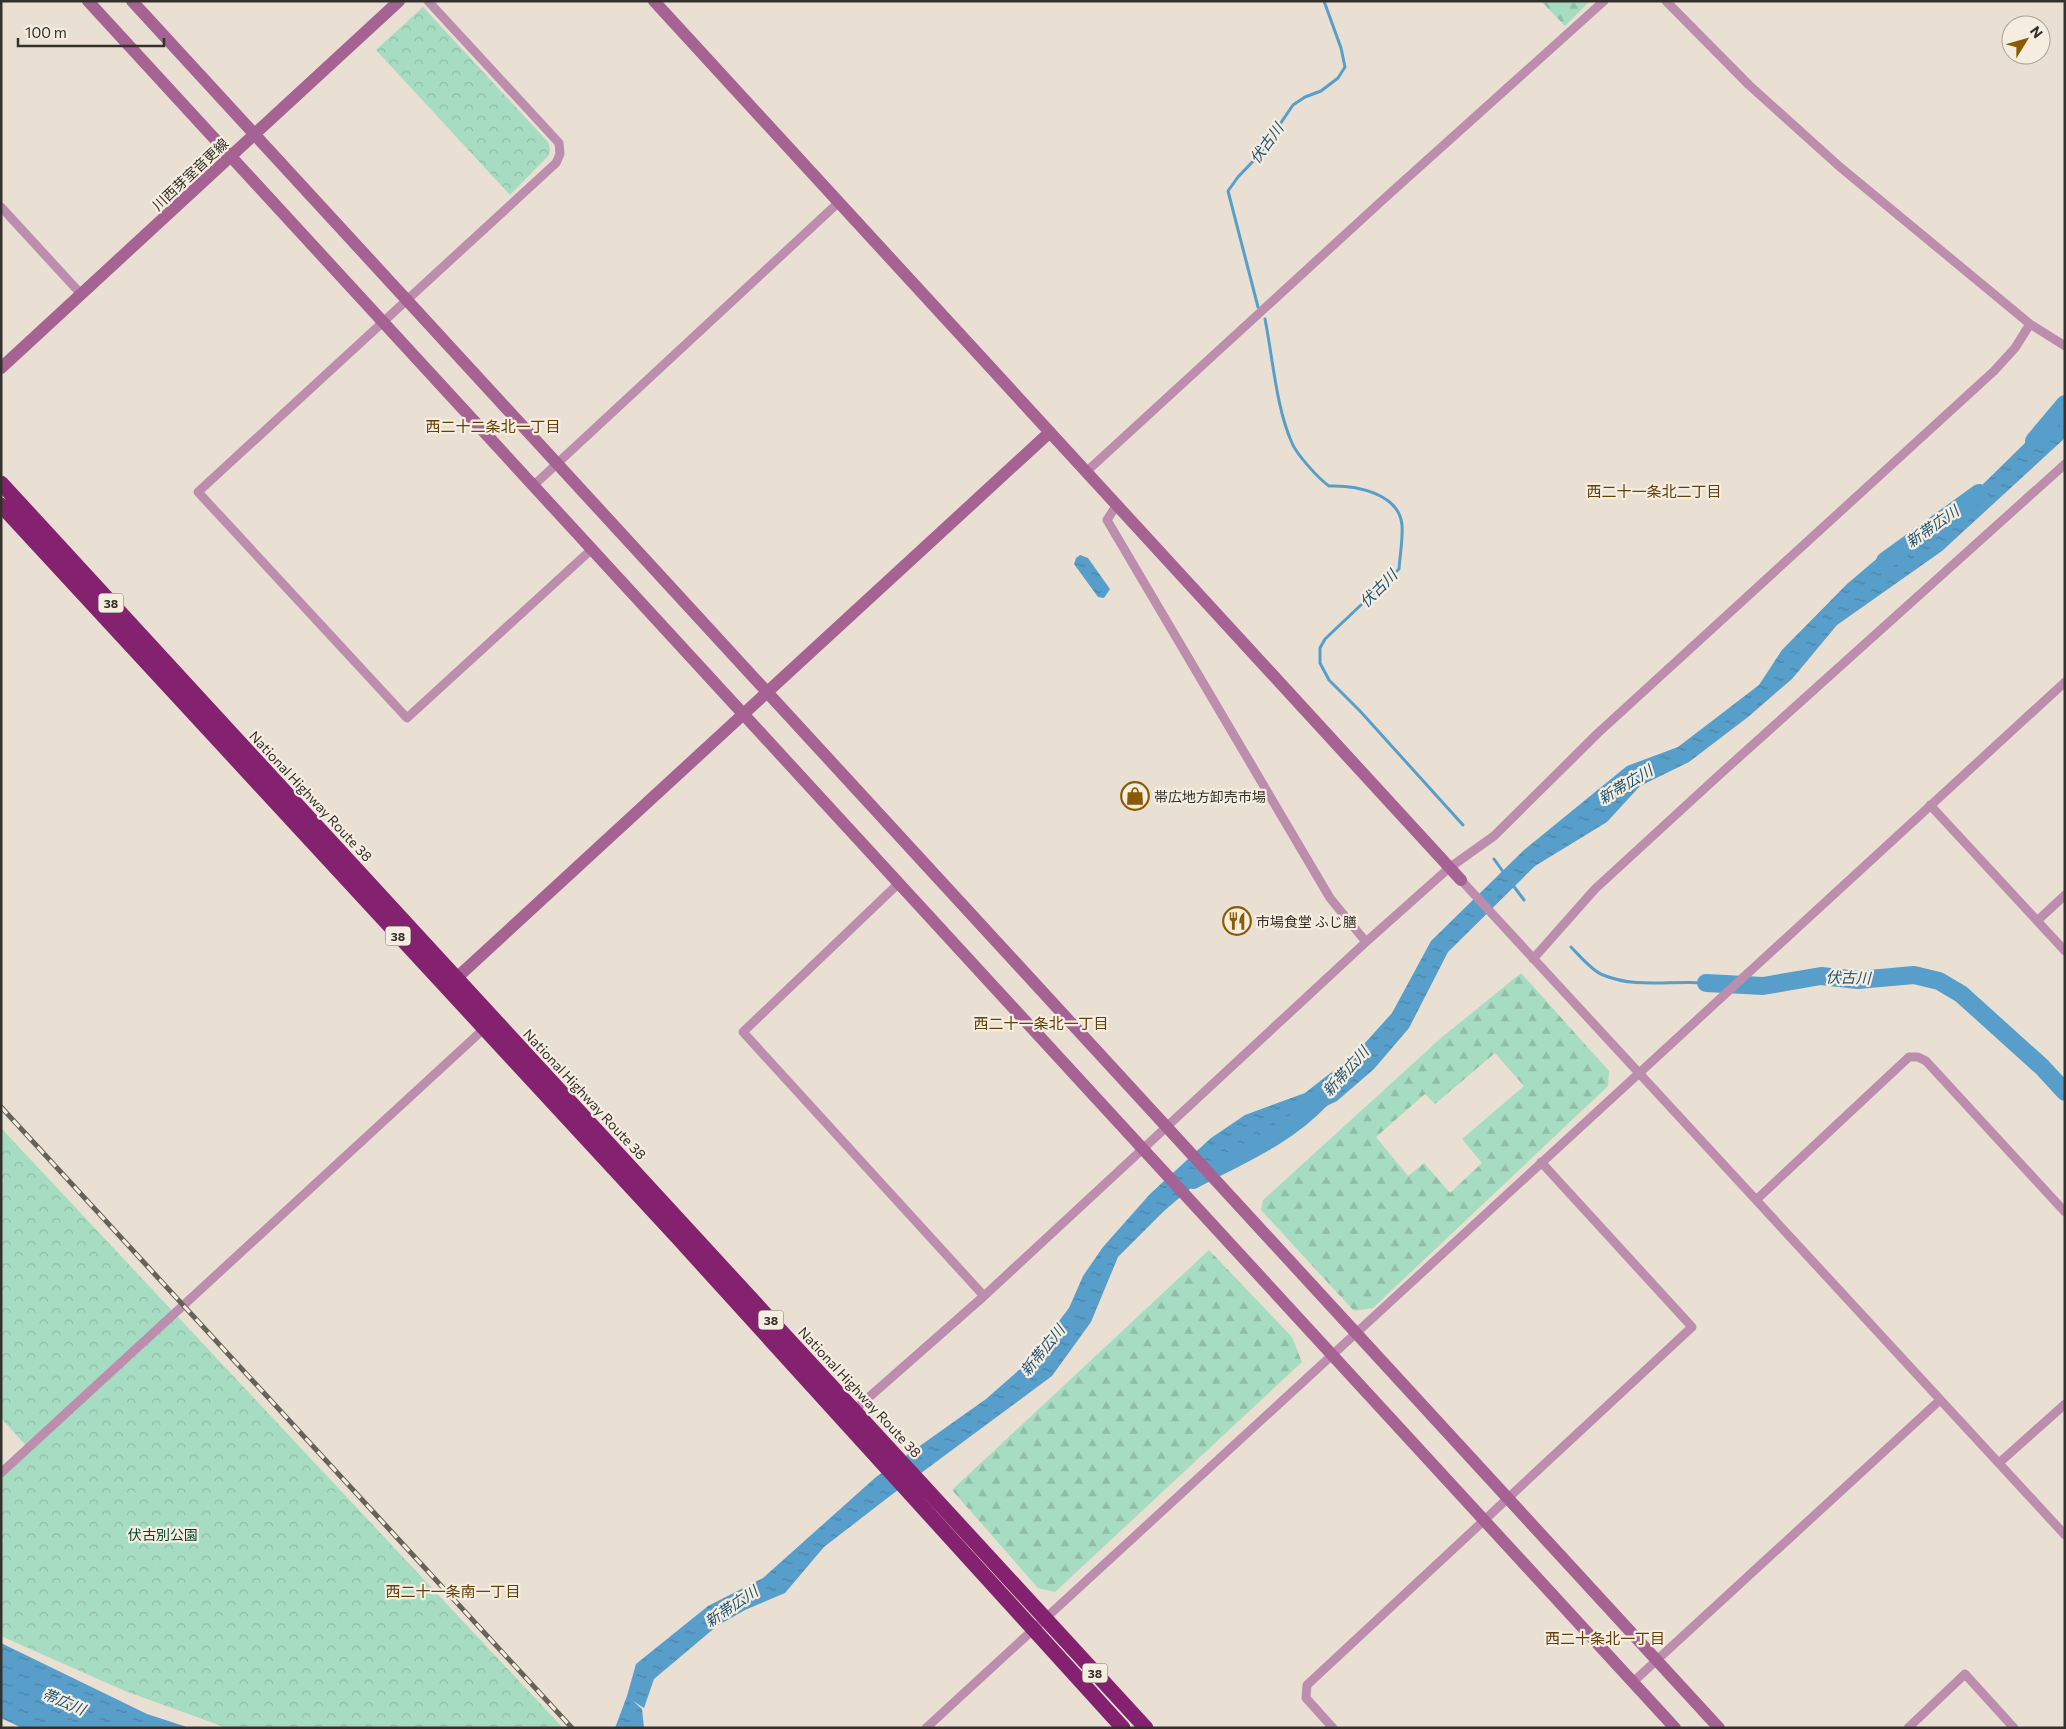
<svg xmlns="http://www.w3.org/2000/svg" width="2066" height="1729" font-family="Commissioner,'Noto Sans JP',sans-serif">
	<defs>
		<pattern id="forest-firs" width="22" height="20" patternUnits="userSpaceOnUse" patternTransform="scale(1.25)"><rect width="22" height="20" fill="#a6dcc1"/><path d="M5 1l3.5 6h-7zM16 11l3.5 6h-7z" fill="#90bda6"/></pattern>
		<pattern id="park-crowns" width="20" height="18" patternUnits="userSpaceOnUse" patternTransform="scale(1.25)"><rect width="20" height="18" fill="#a6dcc1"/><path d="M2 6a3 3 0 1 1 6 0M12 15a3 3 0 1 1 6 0" fill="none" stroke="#90bda6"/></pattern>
		<pattern id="water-ripples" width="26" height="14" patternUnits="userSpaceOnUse" patternTransform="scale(1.25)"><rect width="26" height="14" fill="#589ecb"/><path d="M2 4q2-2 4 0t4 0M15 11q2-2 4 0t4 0" fill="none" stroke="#4a81a5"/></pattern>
	</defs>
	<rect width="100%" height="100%" fill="#e9e0d3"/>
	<path fill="url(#forest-firs)" fill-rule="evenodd" d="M1541 1H1590L1565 26Z
		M1521 973 1609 1071 1608 1086 1373 1308 1354 1311 1261 1210 1263 1200 1441 1038ZM1495 1053 1524 1086 1462 1139 1482 1163 1450 1193 1424 1163 1408 1176 1376 1137 1425 1094 1435 1104Z
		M1209 1250 1292 1337 1302 1362 1055 1592 1038 1588 952 1490Z"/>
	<path fill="url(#park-crowns)" d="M423 7 548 142 550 149 549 155 510 195 376 50Z
		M1 1128 563 1728H227L125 1691 1 1636V1473L29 1449 1 1418Z"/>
	<path fill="url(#water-ripples)" d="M2065 410V438L1942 551 1837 625 1792 679 1748 717 1689 762 1640 786 1607 822 1535 866 1448 952 1409 1028 1374 1069 1337 1101 1233 1152 1164 1211 1118 1257 1091 1322 1052 1376 890 1496 824 1547 785 1593 745 1610 717 1626 654 1679 644 1708 633 1701 642 1709 644 1728H615L627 1696 636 1664 708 1606 763 1578 876 1477 986 1399 1027 1363 1069 1308 1083 1276 1103 1247 1150 1194 1211 1138 1245 1115 1305 1093 1356 1053 1392 1013 1431 941 1524 850 1627 766 1678 747 1759 685 1782 650 1847 584 1880 556 1931 535 2024 444Z
		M1080 555 1088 558 1110 589 1104 598 1098 597 1074 564 1076 558Z
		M1 1643 147 1714 190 1728H22L1 1718Z"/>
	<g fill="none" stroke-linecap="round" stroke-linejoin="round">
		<path stroke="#589ecb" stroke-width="3" d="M1258 307 1228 191 1238 177 1259 155 1293 105 1305 97 1321 91 1338 78 1345 67 1341 48 1324 1
			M1265 319C1273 359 1276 407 1292 443 1297 455 1319 479 1329 486 1355 485 1399 493 1402 525 1403 539 1400 555 1399 569L1325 639 1320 648V663L1329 680 1360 711 1463 825
			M1494 859 1504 873
			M1512 884 1524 900
			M1571 947C1580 956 1592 971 1603 975 1637 989 1671 980 1706 983"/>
		<path stroke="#589ecb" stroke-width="18" d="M2034 441 2065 404
			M1885 561 1979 493
			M1706 983 1763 986 1821 976 1858 980 1914 975 1939 981 1961 994 2042 1067 2065 1092
			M1193 1180C1238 1156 1285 1137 1320 1100"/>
		<path stroke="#bc8dad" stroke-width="9" d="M428 1 559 143 560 154 556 163 198 492 407 718 592 549
			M1666 1 1749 85 1840 167 2030 324 2065 346
			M1 207 81 294
			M1086 472 1386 197 1604 1
			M534 485 839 202
			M1116 506 1107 520 1330 898 1366 942
			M1930 805 2065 951
			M1461 880 2065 1535
			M899 883 743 1032 984 1296
			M2037 921 2065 895
			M1533 959 1595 889 1717 777 2065 464
			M1756 1200 1909 1057H1918L1926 1061 2065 1212
			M851 1413 984 1296 1366 942 1449 868 1494 836 1598 733 1994 371 2015 348 2030 324
			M1999 1463 2065 1404
			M1 1473 487 1026
			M1633 1682 1940 1400
			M926 1728 2065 682
			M1333 1728 1306 1698 1307 1685 1692 1327 1541 1162
			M1908 1728 1965 1674 2014 1728"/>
		<path stroke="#a66293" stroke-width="12" d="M88 1 1675 1728
			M132 1 1719 1728
			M654 1 1461 880
			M1 368 399 1
			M450 984 1050 432"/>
		<path stroke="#85226f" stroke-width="15" d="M1 483 1146 1728
			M1 505 678 1238 1123 1728"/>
		<defs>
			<path id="rail" d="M1 1107 572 1728"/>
		</defs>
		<use href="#rail" stroke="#66615a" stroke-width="5"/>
		<use href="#rail" stroke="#f6ede1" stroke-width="3" stroke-dasharray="9" stroke-linecap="butt"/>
	</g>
	<defs>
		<symbol id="shop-ring" viewBox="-11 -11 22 22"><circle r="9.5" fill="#f6ede1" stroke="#8a5b00" stroke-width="1.5"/><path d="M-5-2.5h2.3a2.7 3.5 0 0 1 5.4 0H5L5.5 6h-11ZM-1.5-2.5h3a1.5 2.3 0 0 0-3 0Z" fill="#8a5b00"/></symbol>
		<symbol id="restaurant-ring" viewBox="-11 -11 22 22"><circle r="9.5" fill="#f6ede1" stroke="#8a5b00" stroke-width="1.5"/><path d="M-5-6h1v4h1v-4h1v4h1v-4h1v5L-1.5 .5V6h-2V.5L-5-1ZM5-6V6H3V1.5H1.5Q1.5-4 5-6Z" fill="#8a5b00"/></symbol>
	</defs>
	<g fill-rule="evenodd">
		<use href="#shop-ring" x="1119" y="780" width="32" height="32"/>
		<use href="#restaurant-ring" x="1221" y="905" width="32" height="32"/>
	</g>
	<g text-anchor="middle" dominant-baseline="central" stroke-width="4.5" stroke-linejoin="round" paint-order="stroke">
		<g fill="#f6ede1" stroke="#6e6962" stroke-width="1">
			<rect x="98.5" y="593.5" width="25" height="19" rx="4"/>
			<rect x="385.5" y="926.5" width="25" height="19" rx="4"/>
			<rect x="758.5" y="1310.5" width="25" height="19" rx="4"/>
			<rect x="1082.5" y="1663.5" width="25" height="19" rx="4"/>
		</g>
		<g font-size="12" font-weight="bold" fill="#34302b">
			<text x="111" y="603">38</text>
			<text x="398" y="936">38</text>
			<text x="771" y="1320">38</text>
			<text x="1095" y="1673">38</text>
		</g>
		<g font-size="14" fill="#34302b" stroke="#f6ede1">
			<text transform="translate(190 174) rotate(-43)">川西芽室音更線</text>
			<text transform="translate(311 796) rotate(47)">National Highway Route 38</text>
			<text transform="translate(585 1094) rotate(47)">National Highway Route 38</text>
			<text transform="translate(860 1392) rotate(47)">National Highway Route 38</text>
		</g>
		<g font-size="14" fill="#34302b" stroke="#f6ede1" text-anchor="start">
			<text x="1154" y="796">帯広地方卸売市場</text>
			<text x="1256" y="921">市場食堂 ふじ膳</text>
		</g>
		<g font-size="14" fill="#00462e" stroke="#f6ede1">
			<text x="163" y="1534">伏古別公園</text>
		</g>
		<g font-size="15" font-style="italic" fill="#1d5372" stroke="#f6ede1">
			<text transform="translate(1266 143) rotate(-54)">伏古川</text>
			<text transform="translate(1932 526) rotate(-35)">新帯広川</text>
			<text transform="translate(1378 588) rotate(-45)">伏古川</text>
			<text transform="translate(1625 784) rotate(-31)">新帯広川</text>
			<text transform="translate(1848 977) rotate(1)">伏古川</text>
			<text transform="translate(1345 1071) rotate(-48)">新帯広川</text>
			<text transform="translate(1042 1350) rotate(-51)">新帯広川</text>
			<text transform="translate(731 1606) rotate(-34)">新帯広川</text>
			<text transform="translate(64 1701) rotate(23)">帯広川</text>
		</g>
		<g font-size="15" fill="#614009" stroke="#f6ede1">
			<text x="493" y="426">西二十二条北一丁目</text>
			<text x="1654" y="491">西二十一条北二丁目</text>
			<text x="1041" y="1023">西二十一条北一丁目</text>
			<text x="453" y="1591">西二十一条南一丁目</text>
			<text x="1605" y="1638">西二十条北一丁目</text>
		</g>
	</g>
	<rect width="2066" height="1729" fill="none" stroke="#34302b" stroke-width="5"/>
	<g transform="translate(2026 40) rotate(53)"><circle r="24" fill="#f6ede1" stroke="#a8a198"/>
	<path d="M0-4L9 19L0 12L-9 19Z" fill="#8a5b00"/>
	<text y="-8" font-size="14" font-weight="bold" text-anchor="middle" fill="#34302b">N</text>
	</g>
	<path d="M18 38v8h146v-8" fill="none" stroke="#34302b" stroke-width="2.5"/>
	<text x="25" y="38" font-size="15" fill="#34302b" stroke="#f6ede1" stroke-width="4" paint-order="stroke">100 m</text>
</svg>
